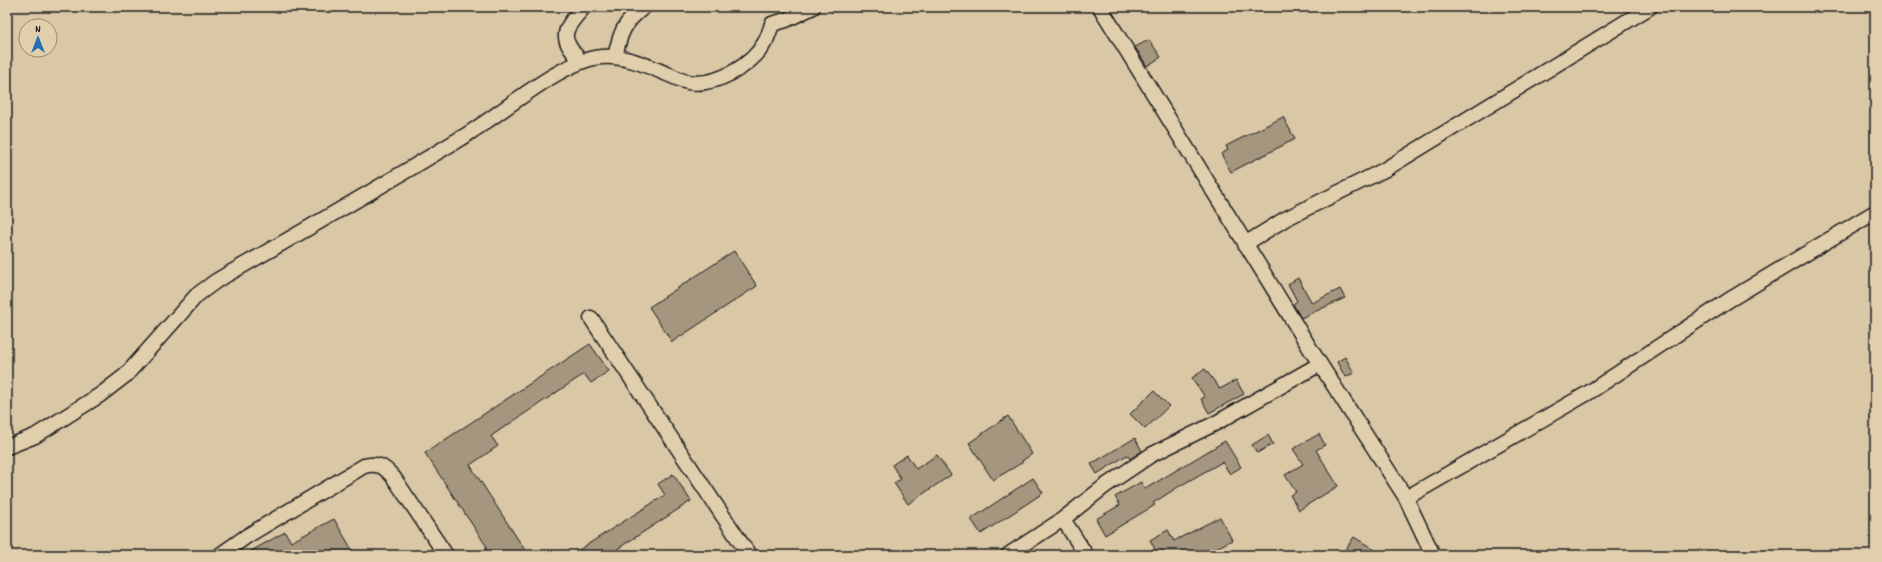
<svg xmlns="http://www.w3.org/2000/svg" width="1882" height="562" font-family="Dekko,sans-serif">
	<rect width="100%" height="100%" fill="#d9c7a6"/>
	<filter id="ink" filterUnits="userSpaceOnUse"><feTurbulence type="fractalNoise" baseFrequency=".025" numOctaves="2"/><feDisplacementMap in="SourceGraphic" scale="8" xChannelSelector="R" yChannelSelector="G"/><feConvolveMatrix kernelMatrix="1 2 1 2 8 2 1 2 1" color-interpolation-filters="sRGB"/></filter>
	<g filter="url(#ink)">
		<path fill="#a5967f" stroke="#1c1c1c" d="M1149 40 1161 57 1147 66 1135 47Z
			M1283 117 1295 139 1231 172 1221 154 1228 150 1226 146Z
			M734 251 757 286 672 342 649 307Z
			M1298 278 1312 303 1340 289 1345 298 1301 318 1293 304 1297 301 1288 284Z
			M590 344 609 371 591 383 584 374 491 436 498 446 470 465 528 555H490L485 548 487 547 425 453Z
			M1345 357 1354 373 1345 377 1337 362Z
			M1205 369 1220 389 1236 380 1244 394 1209 413 1201 399 1205 397 1192 378Z
			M1154 391 1169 406 1145 429 1130 414Z
			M1008 416 1032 454 1022 461 1023 462 993 480 969 443Z
			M1319 434 1325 445 1316 450 1338 486 1299 510 1290 495 1296 492 1285 475 1303 464 1293 449Z
			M1268 435 1273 444 1257 453 1252 445Z
			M1135 438 1142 451 1130 459 1127 455 1097 474 1091 464Z
			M1225 441 1241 467 1230 474 1222 462 1178 487 1153 503 1155 505 1105 535 1096 519 1120 505 1115 497 1141 482 1145 489Z
			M907 455 916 469 937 455 951 475 908 504 894 483 901 479 892 465Z
			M673 474 691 501 608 555H571L665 495 658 484Z
			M1033 478 1043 493 981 534 971 519Z
			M1220 517 1232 540 1203 555H1158L1150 540 1168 530 1174 541Z
			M334 519 355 555H244L285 532 291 542Z
			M1354 537 1383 555H1342Z"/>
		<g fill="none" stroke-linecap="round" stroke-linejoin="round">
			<defs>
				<path id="minor" d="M1100 7 1311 350 1406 498 1433 555
					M615 57C620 33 624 22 644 7
					M581 61C558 37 563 30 584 7
					M1245 244 1285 219 1384 170 1650 7
					M591 318 749 555
					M7 447 35 436 100 395 126 375 197 295 216 281C298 234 381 187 461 138 498 117 561 60 601 57 624 55 646 65 667 74 673 76 681 81 688 82 715 87 752 66 765 42 768 37 770 30 772 24L786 20 813 7
					M1406 498 1588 393 1729 300 1875 212
					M1063 519 1086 555
					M220 555 247 536 364 466C378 462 385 467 394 478L446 555
					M1008 555 1063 519 1105 486 1151 455 1216 423 1320 364"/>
			</defs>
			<use href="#minor" stroke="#1c1c1c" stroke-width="17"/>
			<use href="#minor" stroke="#e1ceac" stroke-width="14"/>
		</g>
	</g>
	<rect width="1882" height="562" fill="none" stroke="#e1ceac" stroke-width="24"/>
	<rect x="12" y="12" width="1858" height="538" fill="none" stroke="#1c1c1c" stroke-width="1.5" filter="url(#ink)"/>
	<g transform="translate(38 38)"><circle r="19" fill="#e1ceac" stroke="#928772"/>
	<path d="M0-3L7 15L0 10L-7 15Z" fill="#1f6fb2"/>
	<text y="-6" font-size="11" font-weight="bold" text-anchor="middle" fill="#1c1c1c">N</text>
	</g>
</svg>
